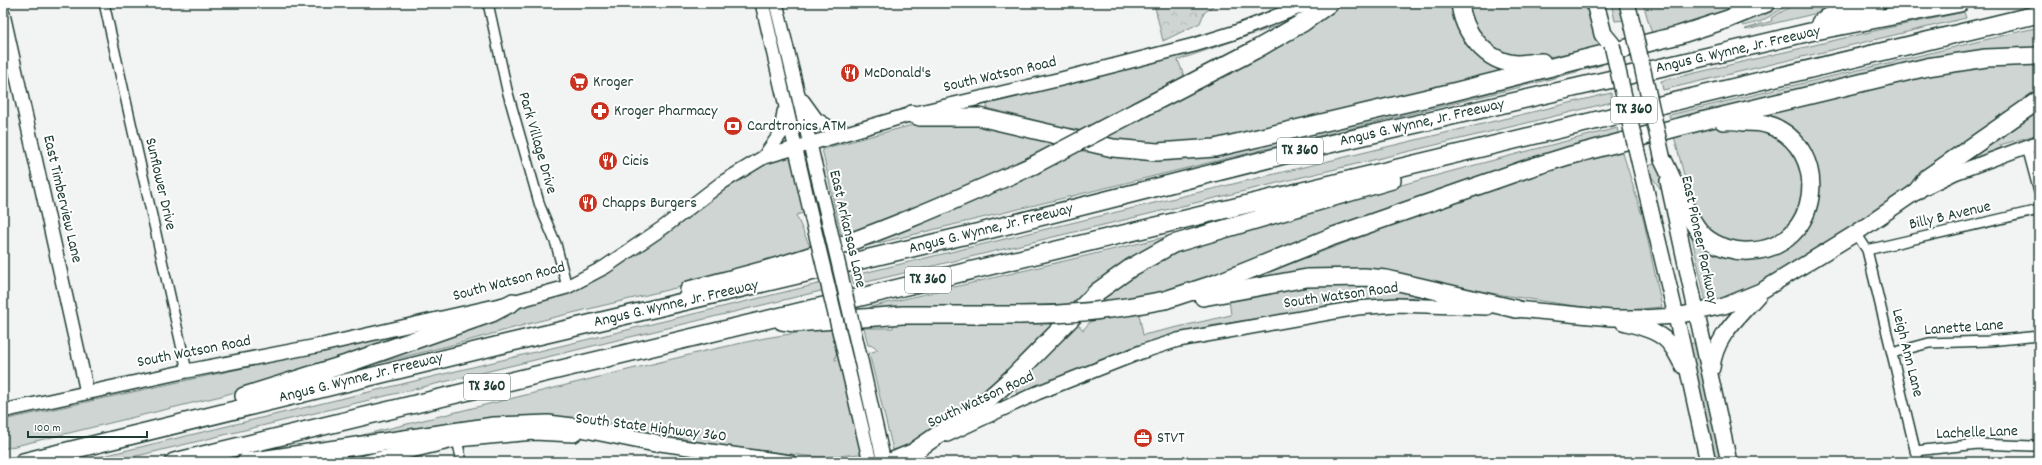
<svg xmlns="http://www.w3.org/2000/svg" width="2042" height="465" font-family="Dekko,sans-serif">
	<defs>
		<pattern id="forest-crowns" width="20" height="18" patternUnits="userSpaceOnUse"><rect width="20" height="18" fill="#ced5d3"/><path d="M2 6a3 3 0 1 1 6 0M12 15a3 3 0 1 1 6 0" fill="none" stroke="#b0b8b6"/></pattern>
	</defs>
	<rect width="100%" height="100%" fill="#f2f3f3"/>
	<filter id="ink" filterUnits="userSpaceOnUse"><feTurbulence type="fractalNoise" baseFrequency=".025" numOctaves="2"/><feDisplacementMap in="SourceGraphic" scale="8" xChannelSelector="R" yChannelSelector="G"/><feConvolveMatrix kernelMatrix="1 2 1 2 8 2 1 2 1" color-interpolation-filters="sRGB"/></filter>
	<g filter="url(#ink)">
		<path fill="#ced5d3" stroke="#768984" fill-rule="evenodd" d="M1343 3H1456L1459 18 1513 72 1259 132 1174 146 1096 138 1314 22Z
			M1465 3H1590L1600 46 1554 56 1532 59 1514 58 1483 43Z
			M1611 3H1618L1625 20 1615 21Z
			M1643 3H1747L1721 14 1652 34Z
			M1781 3H1792L1760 22 1743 26 1741 21Z
			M1797 3H1860L1746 30 1745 29 1772 21 1771 18Z
			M1325 4 1078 131 987 108V104L1176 57 1227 41ZM1277 26 1279 27 1184 76 1178 60Z
			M1964 12 1966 18 1663 90 1661 81 1887 28Z
			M2039 27V51L1671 124 1669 115Z
			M1600 60 1602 65 1521 87 858 248 857 244 1084 145 1178 156Z
			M2039 61V93C1979 136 1919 180 1858 222 1819 249 1754 298 1706 302L1689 225 1751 256 1811 218 1819 192V175L1813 158 1765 119 1764 111 1936 70Z
			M1611 93 1612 102 1535 121 854 285 851 276Z
			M2039 109V134L2000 145 2001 148 1967 162 1965 158Z
			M935 119H961L1060 141 980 181 842 240 822 149Z
			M1732 125 1778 132 1806 167 1797 223 1756 246 1724 242 1702 223 1684 175 1674 136 1707 128Z
			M1617 128 1619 136 1200 285 1096 305C1129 277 1164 258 1203 241 1341 201 1479 163 1617 128Z
			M1622 150 1644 222 1662 307 1618 311 1588 308 1496 294 1403 275 1243 282 1498 184Z
			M792 153 807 212 796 215 811 249 725 276 535 322 456 344 354 369 455 330 580 285 760 165Z
			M1657 163 1664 191H1662L1651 176 1648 166Z
			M1195 230 1073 308 870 312V307Z
			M822 283 825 290 112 462H78Z
			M1374 284 1430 296 1367 300 1210 326 1147 343 1097 361 1019 396 1016 393V388L1076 322 1083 330 1091 321 1139 314 1143 335 1231 315 1229 299 1300 287H1310L1311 285Z
			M460 318 349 359 221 396 3 449V420L322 351Z
			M894 322 1048 323 1053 328 1019 367 918 443 893 450 869 353 878 350 874 346 868 345 864 328H893Z
			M834 327 839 351 836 354 835 360 842 359 863 450 860 454 826 457 807 456 725 446 656 434 586 425 338 441 705 351 765 338Z
			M1698 342 1725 462H1715L1689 344Z
			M417 440 383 452 339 462H272Z"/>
		<path fill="url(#forest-crowns)" stroke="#768984" d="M1154 3H1213V6L1204 13 1200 23 1163 41Z"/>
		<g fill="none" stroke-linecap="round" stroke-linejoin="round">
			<defs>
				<path id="street" d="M104 3 187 371
					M488 3 507 90 540 206 556 244 567 287
					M2027 147 2039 192
					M1856 233 1867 250 1918 462
					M1867 250 2039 210
					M1892 353 1929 343 1989 341 2039 336
					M457 440 462 462
					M1915 451 1978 444 2032 446 2039 445"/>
				<path id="secondary" d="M762 3 812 219
					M776 3 827 215
					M3 14 87 392
					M803 101 816 119 840 134
					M764 157 781 133 784 112
					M1920 190 1955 173 2039 142
					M860 356 884 462
					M846 360 870 462
					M3 411 187 371 322 345 513 302 567 287 605 267 664 227 723 182 764 157 912 114 1061 79 1194 45 1233 33 1310 3
					M947 435 1037 393 1141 352 1178 340 1357 308 1396 305 1487 308
					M646 442 790 462
					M365 462 457 440 534 433 574 435
					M885 462 924 446"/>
				<path id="primary" d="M1627 3 1633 26
					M1640 165 1676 316 1708 462
					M1668 181 1729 462
					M1516 309 1611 318H1642L1676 316 1724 306 1763 290 1856 233 1917 191
					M1623 322C1640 327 1661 331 1671 346 1676 352 1679 360 1683 366
					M1712 368C1715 336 1739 317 1759 294"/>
				<path id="highway" d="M1460 3C1463 32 1485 62 1517 64 1525 64 1533 62 1542 62
					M1595 3 1603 34 1612 45
					M1820 23 1826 18 1876 3
					M1137 111 1255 50 1304 22 1330 3
					M912 114 920 117H979L1113 148 1157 152 1215 148 1453 92 1679 35 1728 19 1767 3
					M1663 160C1674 181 1688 222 1705 237 1717 247 1735 252 1750 251 1821 249 1833 148 1769 125 1761 122 1752 122 1745 122 1738 121 1730 120 1723 121
					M1917 191 1927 178 2039 100
					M689 290C722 281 756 273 788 263 872 237 953 201 1034 165
					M1203 297 1307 278 1364 277 1386 279 1516 309
					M1165 300 1217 283 1331 237 1526 169 1568 156 1702 121 1927 67 1986 58 2039 56
					M782 321 795 323 903 315H1020
					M244 396 346 364 492 313 513 302
					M916 450 983 404 1012 378 1097 292 1132 267 1173 244 1392 180
					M23 462 508 343 980 232 1312 148 1621 77 1810 32 1960 3
					M174 462 2039 14
					M246 462 494 426 548 424 581 428 655 443"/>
			</defs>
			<use href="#street" stroke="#1f3d34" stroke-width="12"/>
			<use href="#secondary" stroke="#1f3d34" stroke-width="16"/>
			<use href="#primary" stroke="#1f3d34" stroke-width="18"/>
			<use href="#highway" stroke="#1f3d34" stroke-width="20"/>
			<use href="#street" stroke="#fff" stroke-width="9"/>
			<use href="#secondary" stroke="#fff" stroke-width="13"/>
			<use href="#primary" stroke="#fff" stroke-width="15"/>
			<use href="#highway" stroke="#fff" stroke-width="17"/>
			<defs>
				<path id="secondary-bridge" d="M827 215 860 356
					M812 219 846 360"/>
				<path id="primary-bridge" d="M1633 26 1663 160
					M1612 45 1640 165"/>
				<path id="highway-bridge" d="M1034 165 1137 111
					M1020 315C1070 315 1117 310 1165 300"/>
			</defs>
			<use href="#secondary-bridge" stroke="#1f3d34" stroke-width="16" stroke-linecap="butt"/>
			<use href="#primary-bridge" stroke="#1f3d34" stroke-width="18" stroke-linecap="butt"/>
			<use href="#highway-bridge" stroke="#1f3d34" stroke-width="20" stroke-linecap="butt"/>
			<use href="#secondary-bridge" stroke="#fff" stroke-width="13"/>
			<use href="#primary-bridge" stroke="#fff" stroke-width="15"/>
			<use href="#highway-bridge" stroke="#fff" stroke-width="17"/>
		</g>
	</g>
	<defs>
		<symbol id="restaurant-disc" viewBox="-11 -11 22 22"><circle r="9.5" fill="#c8321e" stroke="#fff"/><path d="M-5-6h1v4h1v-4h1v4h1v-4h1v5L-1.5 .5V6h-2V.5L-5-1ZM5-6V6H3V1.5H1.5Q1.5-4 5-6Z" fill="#fff"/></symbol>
		<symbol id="supermarket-disc" viewBox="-11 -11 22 22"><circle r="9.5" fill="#c8321e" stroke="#fff"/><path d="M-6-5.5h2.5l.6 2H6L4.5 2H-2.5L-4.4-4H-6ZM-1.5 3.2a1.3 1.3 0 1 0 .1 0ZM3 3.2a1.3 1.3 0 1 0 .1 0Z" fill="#fff"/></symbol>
		<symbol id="pharmacy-disc" viewBox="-11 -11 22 22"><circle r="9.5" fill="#c8321e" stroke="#fff"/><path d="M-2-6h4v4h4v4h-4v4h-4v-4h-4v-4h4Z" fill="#fff"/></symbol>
		<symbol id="bank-disc" viewBox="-11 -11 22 22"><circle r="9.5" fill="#c8321e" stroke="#fff"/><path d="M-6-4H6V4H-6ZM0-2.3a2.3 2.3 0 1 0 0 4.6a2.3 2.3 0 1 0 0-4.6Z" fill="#fff"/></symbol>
		<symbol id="office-disc" viewBox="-11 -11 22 22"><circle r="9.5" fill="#c8321e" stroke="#fff"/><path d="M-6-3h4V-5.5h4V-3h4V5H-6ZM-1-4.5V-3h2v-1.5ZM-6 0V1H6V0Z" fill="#fff"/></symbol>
	</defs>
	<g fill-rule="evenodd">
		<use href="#restaurant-disc" x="839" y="62" width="22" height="22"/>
		<use href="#supermarket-disc" x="568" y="71" width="22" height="22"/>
		<use href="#pharmacy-disc" x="589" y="100" width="22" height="22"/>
		<use href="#bank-disc" x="722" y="115" width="22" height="22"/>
		<use href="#restaurant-disc" x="597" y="150" width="22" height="22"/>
		<use href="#restaurant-disc" x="577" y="192" width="22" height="22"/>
		<use href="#office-disc" x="1132" y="427" width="22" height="22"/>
	</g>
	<g text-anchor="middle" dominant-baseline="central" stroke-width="4" stroke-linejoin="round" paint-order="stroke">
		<g fill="#fff" stroke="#627771" stroke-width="1">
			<rect x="1611" y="97" width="46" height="26" rx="3"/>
			<rect x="1277" y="138" width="46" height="26" rx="3"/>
			<rect x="905" y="267" width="46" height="26" rx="3"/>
			<rect x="464" y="374" width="46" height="26" rx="3"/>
		</g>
		<g font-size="15" font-weight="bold" fill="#1f3d34">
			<text x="1634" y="110">TX 360</text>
			<text x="1300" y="151">TX 360</text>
			<text x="928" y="280">TX 360</text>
			<text x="487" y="387">TX 360</text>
		</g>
		<g font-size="16" fill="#1f3d34" stroke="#fff">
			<text transform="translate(1738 50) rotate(-13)">Angus G. Wynne, Jr. Freeway</text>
			<text transform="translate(1000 75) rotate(-13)">South Watson Road</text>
			<text transform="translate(1422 123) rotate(-13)">Angus G. Wynne, Jr. Freeway</text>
			<text transform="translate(537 143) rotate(74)">Park Village Drive</text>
			<text transform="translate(160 184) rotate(77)">Sunflower Drive</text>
			<text transform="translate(62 199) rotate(77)">East Timberview Lane</text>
			<text transform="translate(1950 216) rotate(-13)">Billy B Avenue</text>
			<text transform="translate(847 229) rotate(77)">East Arkansas Lane</text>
			<text transform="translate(991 229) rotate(-14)">Angus G. Wynne, Jr. Freeway</text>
			<text transform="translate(1699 240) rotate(78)">East Pioneer Parkway</text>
			<text transform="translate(509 282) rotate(-15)">South Watson Road</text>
			<text transform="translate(1341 296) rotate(-8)">South Watson Road</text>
			<text transform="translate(676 304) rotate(-13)">Angus G. Wynne, Jr. Freeway</text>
			<text transform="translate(1964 328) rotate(-4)">Lanette Lane</text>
			<text transform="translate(194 352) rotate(-11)">South Watson Road</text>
			<text transform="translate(1907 353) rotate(76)">Leigh Ann Lane</text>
			<text transform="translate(361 378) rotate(-14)">Angus G. Wynne, Jr. Freeway</text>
			<text transform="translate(981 400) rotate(-25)">South Watson Road</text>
			<text transform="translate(651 428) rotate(7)">South State Highway 360</text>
			<text transform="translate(1977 433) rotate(-2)">Lachelle Lane</text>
		</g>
		<g font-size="16" fill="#1f3d34" stroke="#fff" text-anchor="start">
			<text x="864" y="73">McDonald's</text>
			<text x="593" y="82">Kroger</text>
			<text x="614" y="111">Kroger Pharmacy</text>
			<text x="747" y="126">Cardtronics ATM</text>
			<text x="622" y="161">Cicis</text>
			<text x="602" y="203">Chapps Burgers</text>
			<text x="1157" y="438">STVT</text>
		</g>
	</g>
	<rect width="2042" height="465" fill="none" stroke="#fff" stroke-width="16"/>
	<rect x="8" y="8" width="2026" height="449" fill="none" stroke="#1f3d34" stroke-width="1.5" filter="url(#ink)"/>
	<path d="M28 431v6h119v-6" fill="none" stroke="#1f3d34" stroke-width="2"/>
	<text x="34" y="431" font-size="12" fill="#1f3d34" stroke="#ffffff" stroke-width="3" paint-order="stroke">100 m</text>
</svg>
